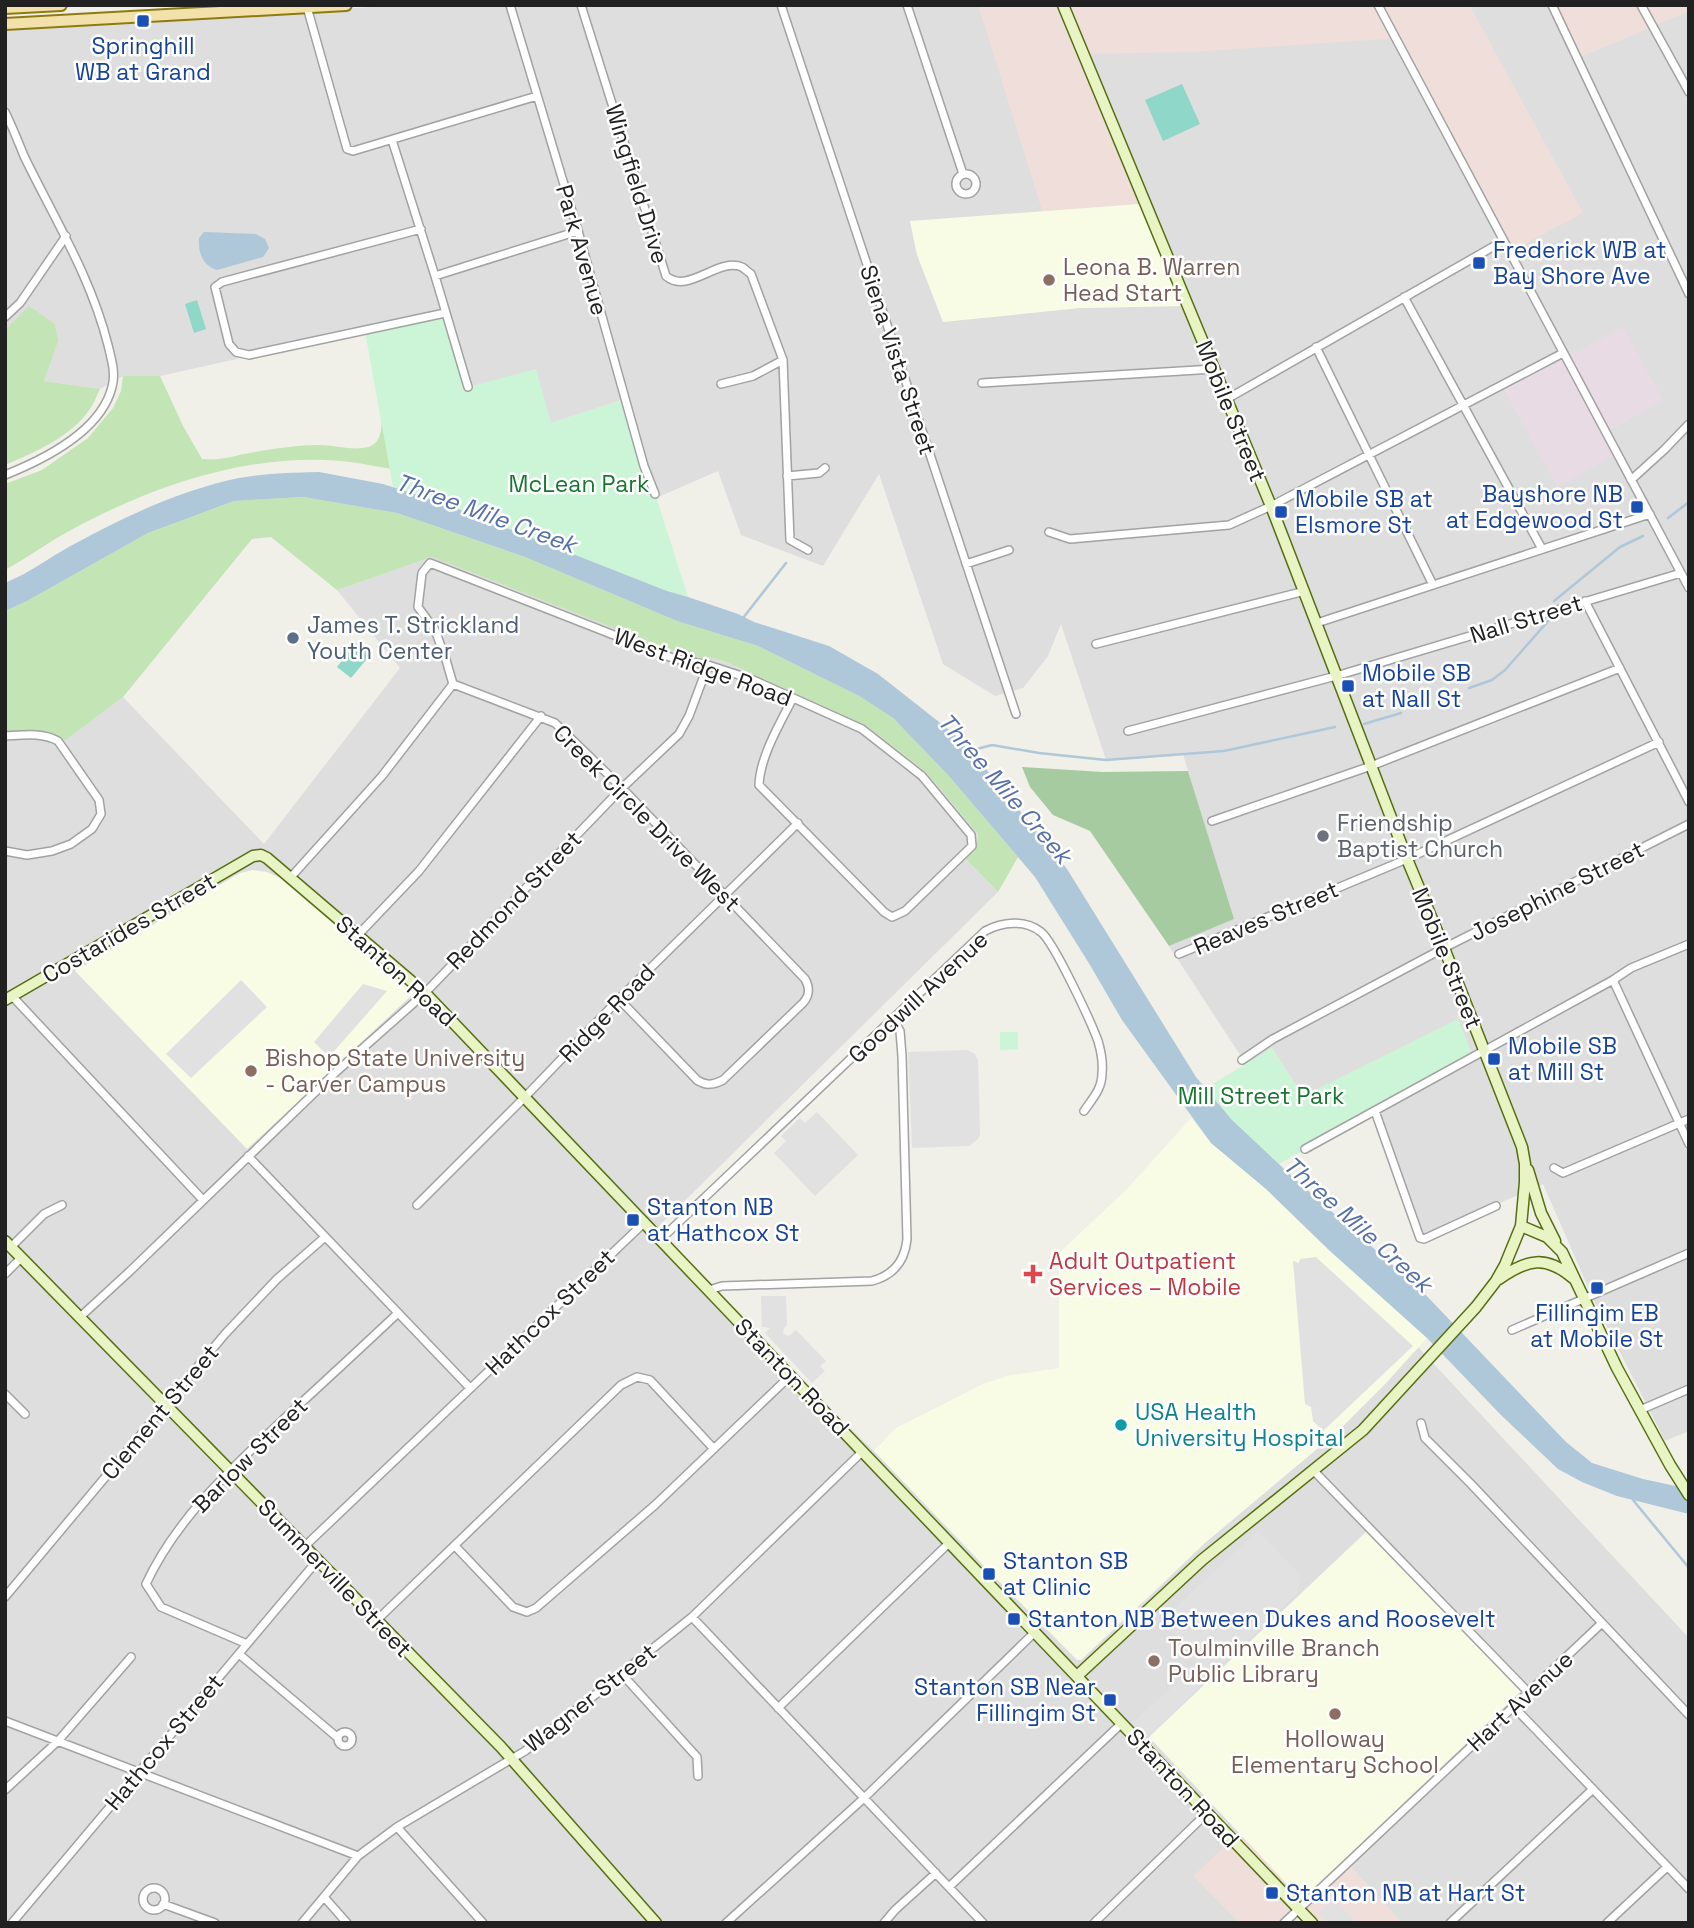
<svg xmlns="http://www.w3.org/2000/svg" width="1694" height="1928" font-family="'Space Grotesk',sans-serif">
	<rect width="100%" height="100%" fill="#f0efe8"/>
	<path fill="#dfdede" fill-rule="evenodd" d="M413 5H979L1043 212 911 222 1081 308 1181 306 1079 54 1391 37 1498 240 1513 250 1582 212 1469 5H1556L1582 56 1689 11V1431L1665 1441 1595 1303 1543 1184 1420 1238 1375 1111 1303 1096 1272 1048 1246 1064 1169 946 1233 919 1183 754 1106 760 1061 624 1048 656 1023 688 995 696 943 664 879 474 823 566 741 535 718 471 656 498 625 399 551 423 468 387 445 313 160 376H123L100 389 44 381 57 341 55 324 29 307 5 330V26ZM1505 390 1663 400 1610 429 1622 452Z
		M432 557 699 661 708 657 724 661 867 726 926 772 978 834 977 843 966 859 998 892 649 1236 874 1451 1077 1659 1147 1599 1206 1542 1336 1433 1385 1384 1418 1347 1689 1638V1923H1402L1344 1860 1302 1900 1194 1876 1240 1923H5V732L29 730 66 740 123 697 264 844 400 668 337 590Z"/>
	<path fill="#efdeda" d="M978 5H1469L1583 213 1513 250 1398 34 1387 39 1193 52 1080 54 1140 204 1043 212Z
		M1556 5H1689V11L1582 56Z
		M1239 1833 1302 1900 1344 1860 1402 1923H1315L1305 1912 1293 1923H1240L1193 1876Z"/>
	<path fill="#e8dbe4" d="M1623 327 1663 401 1610 429 1622 451 1558 487 1504 390Z"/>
	<path fill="#f8fce5" d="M1140 204 1182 306 1081 308 943 322 917 255 910 221Z
		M253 870 267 872 280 878 414 993 247 1149 75 971 240 873Z
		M1191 1118 1211 1143 1266 1189 1330 1251 1427 1338 1385 1384 1336 1433 1206 1542 1081 1660H1077L986 1568 874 1451 896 1428 983 1384 1007 1376 1059 1368V1253L1127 1189Z
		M1367 1531 1521 1691 1302 1900 1149 1737Z"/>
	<path fill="#c3e4b4" d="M29 306 55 324 58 341 44 381 100 389C97 395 94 403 90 409 71 437 35 452 5 465V330Z
		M373 373 422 474C392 470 357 461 327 460 238 456 146 489 69 531 47 543 27 558 5 570V484L42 470 88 438 113 408 121 391 123 376H160L183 426 202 459C221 461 232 456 250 453 271 449 298 445 320 445 336 445 367 455 377 441 388 425 376 391 373 373Z
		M303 497 397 513 525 557 677 621 758 646 859 696 893 718 948 775 1018 857 998 892 966 859 977 843 978 834 926 772 867 726 724 661 708 657 699 661 691 658 432 557 337 590 271 537 252 539 123 697 66 740 29 730 5 732V611L27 601 148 533 234 501Z"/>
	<path fill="#a6cba1" d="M1022 767 1103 772 1188 771 1234 919 1169 946 1090 831 1053 815 1030 787Z"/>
	<path fill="#cbf5d6" d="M445 313 468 387 536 369 551 423 625 399 688 597 667 591 443 503 393 487 365 331Z
		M1458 1019 1473 1056 1279 1164 1232 1120 1206 1088 1272 1048 1303 1096Z
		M1000 1032H1018V1049L1000 1050Z"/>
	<path fill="#8fd7c8" d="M1182 84 1200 124 1163 141 1145 100Z
		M197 300 206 329 194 333 185 304Z
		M356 643 371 654 351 678 337 667Z"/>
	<path fill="#e1e1e1" d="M241 980 267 1007 191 1078 166 1054Z
		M363 984 387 991 329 1057 314 1042Z
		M967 1050 975 1054 978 1061 980 1135 978 1139 969 1146 912 1148 908 1052Z
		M817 1112 858 1155 815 1196 774 1153 786 1141 781 1136 800 1118 805 1123Z
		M1316 1257 1413 1346 1323 1431 1313 1421 1311 1407 1305 1404 1293 1261 1299 1263 1300 1259Z
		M761 1296H786L787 1325 784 1328 783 1334 789 1336 796 1330 826 1361 820 1366 825 1371 812 1383 765 1333 770 1328 762 1327Z
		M1258 1531 1301 1576 1297 1593 1146 1738 1132 1723 1197 1665 1187 1653 1182 1641 1161 1621Z
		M1335 1899 1357 1923H1328L1319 1913Z"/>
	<path fill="#aec7d9" d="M204 232 256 234 265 239 269 248 263 257 217 270C203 266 198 253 199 238Z
		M319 472 383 484 443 503 667 591 688 597 738 614 754 622 829 646 878 674 953 733 982 764 1067 869 1196 1077 1232 1120 1296 1180 1422 1291 1566 1442 1592 1463 1643 1479 1689 1489V1514L1617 1496 1582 1482 1558 1469 1500 1414 1427 1338 1330 1251 1266 1189 1211 1143 1122 1020 1090 965 1035 877 948 775 893 718 859 696 758 646 677 621 525 557 397 513 303 497 234 501 148 533 27 601 5 611V583C32 572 54 554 80 541 130 514 182 490 239 478 265 473 292 473 319 472Z"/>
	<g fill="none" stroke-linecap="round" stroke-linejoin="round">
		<path stroke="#aec7d9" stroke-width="2.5" d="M1668 518 1689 502
			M1554 601 1620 547 1643 536
			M743 618 786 563
			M1469 688 1492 680 1505 670 1550 619
			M1364 724 1401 713
			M969 751 992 745 1039 753 1106 760 1224 751 1335 727
			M1633 1500 1689 1568"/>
		<defs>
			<path id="street" d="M305 5 307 7 347 149 353 151 537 96
				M510 5 578 231 644 466 655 494
				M581 5 666 276C688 295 718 257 742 267 745 269 748 272 751 274L783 360 790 540 808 550
				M781 5 1016 714
				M907 5 963 174
				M1378 5 1689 588
				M1552 5 1689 294
				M1641 5 1689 92
				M5 112C12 126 18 141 24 156 54 218 91 277 108 345 111 358 116 373 112 387 101 431 45 459 5 475
				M392 140 435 276 468 387
				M956 184a10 10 0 1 1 20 0a10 10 0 1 1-20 0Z
				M421 229 222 282 215 287 229 344 236 352 249 355 445 313
				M435 276 578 231
				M1404 297 1542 549
				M5 317 20 303 66 236
				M1316 347 1433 585
				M982 383 1214 369
				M721 384 753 376 783 360
				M1227 399 1503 241
				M787 476 819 473 825 468
				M1631 480 1664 450 1689 424
				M1049 532 1070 539 1229 525 1271 506 1563 353
				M966 564 1009 550
				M1585 601 1689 802
				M1317 623 1650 514
				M1096 644 1305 591
				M453 684 555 723 622 788 805 979C810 988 810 995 803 1003L723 1080C713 1085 706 1086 697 1080L619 999
				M1128 731 1336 676 1681 573
				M5 736C23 735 42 732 58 741L99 800 101 814 92 829 71 844 52 851 27 855 5 851
				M1212 821 1371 766 1620 668
				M291 877 382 776 453 684 446 660 435 630 418 607 422 573 430 563 675 659 708 665 751 679 862 729 922 776 971 835 972 846 905 911 892 917 884 912 759 785C760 757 780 723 793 698
				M358 935 419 871 541 716
				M1179 954 1407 859 1659 742
				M1613 980 1689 1144
				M12 996 203 1200
				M1242 1060 1273 1039 1444 948 1689 824
				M1375 1111 1420 1238 1424 1239 1496 1206
				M1305 1149 1613 980 1631 968 1689 944
				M248 1156 470 1388
				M1554 1168 1563 1173 1689 1119
				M417 1205 525 1097 619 999 798 823
				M661 1239 985 931C1002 922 1025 919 1041 932 1054 942 1091 1022 1098 1041 1101 1051 1103 1063 1102 1073 1102 1089 1093 1098 1084 1111
				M11 1247 44 1214 62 1205
				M5 1274 21 1258
				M709 1290 722 1286 872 1281C894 1275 905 1261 907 1239L902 1056 900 1031 893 1019
				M79 1318 129 1272 336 1072 425 993 622 788 679 734 689 716 708 665
				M1512 1330 1689 1253
				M5 1394 25 1414
				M1640 1410 1689 1389
				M1421 1423 1425 1438 1471 1484 1689 1715
				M1314 1471 1529 1693
				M455 1546 513 1607 527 1612 536 1608 655 1505 790 1376
				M304 1547 645 1222
				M5 1597 225 1334 277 1279 325 1237
				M692 1617 983 1923
				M376 1621 621 1385 637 1377 650 1380 714 1449
				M247 1644 161 1607 146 1584C177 1517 234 1466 287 1416 324 1382 361 1348 398 1313
				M239 1654 338 1738
				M621 1673 697 1757 698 1776
				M1514 1707 1689 1889
				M778 1708 949 1543
				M5 1721 358 1856
				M338 1739a7 7 0 1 1 14 0a7 7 0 1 1-14 0Z
				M5 1790 58 1741 131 1657
				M397 1827 483 1923
				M949 1887 1122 1723
				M143 1899a11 11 0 1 1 22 0a11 11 0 1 1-22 0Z
				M324 1897 347 1923
				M163 1904 215 1923
				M12 1923 317 1561
				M302 1923 358 1856 397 1827 525 1751 692 1617 863 1451
				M726 1923 863 1799 1035 1632
				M884 1923 895 1910 936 1873
				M1094 1923 1207 1813
				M1284 1923 1602 1623
				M1450 1923 1593 1789
				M1607 1923 1667 1867"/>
			<path id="secondary" d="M1063 5 1271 506 1407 859 1444 948 1522 1147 1525 1164V1182L1521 1226 1505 1265 1496 1281 1476 1307 1363 1430 1202 1560 1077 1676
				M5 1000 253 856 261 855 267 858 425 993 1312 1923
				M1528 1170 1541 1213 1555 1241
				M1521 1226 1547 1237 1562 1252 1617 1368 1670 1465 1689 1495
				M5 1241 501 1747 656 1923
				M1499 1279C1527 1259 1546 1255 1573 1278"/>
			<path id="primary" d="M5 8 61 5
				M5 24 346 5"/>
		</defs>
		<use href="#street" stroke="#a2a2a2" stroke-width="10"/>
		<use href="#secondary" stroke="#546f11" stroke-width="13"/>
		<use href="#primary" stroke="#8e7b10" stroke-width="14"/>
		<use href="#street" stroke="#fff" stroke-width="7"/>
		<use href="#secondary" stroke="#e8f4c3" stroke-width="10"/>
		<use href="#primary" stroke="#f3e1ab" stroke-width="10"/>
	</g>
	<g fill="#1a4fb4" stroke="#fff" stroke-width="2.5">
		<rect x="136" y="14" width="14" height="14" rx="3.5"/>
		<rect x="1472" y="256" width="14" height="14" rx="3.5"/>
		<rect x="1630" y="500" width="14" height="14" rx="3.5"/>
		<rect x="1274" y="505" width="14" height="14" rx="3.5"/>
		<rect x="1341" y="679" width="14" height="14" rx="3.5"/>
		<rect x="1487" y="1052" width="14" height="14" rx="3.5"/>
		<rect x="626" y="1213" width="14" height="14" rx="3.5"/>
		<rect x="1590" y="1281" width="14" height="14" rx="3.5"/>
		<rect x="982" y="1567" width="14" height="14" rx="3.5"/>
		<rect x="1007" y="1612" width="14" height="14" rx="3.5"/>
		<rect x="1103" y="1693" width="14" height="14" rx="3.5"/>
		<rect x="1265" y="1886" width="14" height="14" rx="3.5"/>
	</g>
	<g fill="#8d6e63" stroke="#fff" stroke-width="2.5">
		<circle cx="1049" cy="280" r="7"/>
		<circle cx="251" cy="1071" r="7"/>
		<circle cx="1154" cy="1661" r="7"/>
		<circle cx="1335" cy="1714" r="7"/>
	</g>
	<circle fill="#5c6f8a" stroke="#fff" stroke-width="2.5" cx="293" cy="638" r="7"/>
	<circle fill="#6b7280" stroke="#fff" stroke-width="2.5" cx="1323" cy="836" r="7"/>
	<path fill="#e0444e" stroke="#fff" stroke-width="2.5" d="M1029.5 1263.5h7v7h7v7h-7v7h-7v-7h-7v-7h7z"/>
	<circle fill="#0f9aa8" stroke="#fff" stroke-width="2.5" cx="1121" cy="1425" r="7"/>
	<g text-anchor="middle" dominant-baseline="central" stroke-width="5" stroke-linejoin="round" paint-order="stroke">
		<g font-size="23" fill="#164399" stroke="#fff" text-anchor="start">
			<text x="143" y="46" text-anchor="middle">Springhill<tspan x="143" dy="26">WB at Grand</tspan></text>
			<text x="1493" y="250">Frederick WB at<tspan x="1493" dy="26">Bay Shore Ave</tspan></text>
			<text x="1623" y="494" text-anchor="end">Bayshore NB<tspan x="1623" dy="26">at Edgewood St</tspan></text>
			<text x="1295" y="499">Mobile SB at<tspan x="1295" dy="26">Elsmore St</tspan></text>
			<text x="1362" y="673">Mobile SB<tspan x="1362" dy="26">at Nall St</tspan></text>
			<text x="1508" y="1046">Mobile SB<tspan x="1508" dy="26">at Mill St</tspan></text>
			<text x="647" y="1207">Stanton NB<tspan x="647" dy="26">at Hathcox St</tspan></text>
			<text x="1597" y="1313" text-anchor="middle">Fillingim EB<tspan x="1597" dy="26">at Mobile St</tspan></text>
			<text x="1003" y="1561">Stanton SB<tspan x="1003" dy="26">at Clinic</tspan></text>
			<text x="1028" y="1619">Stanton NB Between Dukes and Roosevelt</text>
			<text x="1096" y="1687" text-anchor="end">Stanton SB Near<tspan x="1096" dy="26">Fillingim St</tspan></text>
			<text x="1286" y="1893">Stanton NB at Hart St</text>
		</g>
		<g font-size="23" fill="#212121" stroke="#fff">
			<text transform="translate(637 184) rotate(73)">Wingfield Drive</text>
			<text transform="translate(582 250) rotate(74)">Park Avenue</text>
			<text transform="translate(898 360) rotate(72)">Siena Vista Street</text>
			<text transform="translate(1231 411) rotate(68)">Mobile Street</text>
			<text transform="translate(1526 619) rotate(-17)">Nall Street</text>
			<text transform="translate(703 667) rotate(20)">West Ridge Road</text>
			<text transform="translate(647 818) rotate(45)">Creek Circle Drive West</text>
			<text transform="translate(1557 891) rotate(-27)">Josephine Street</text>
			<text transform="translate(514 900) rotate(-46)">Redmond Street</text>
			<text transform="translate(1266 918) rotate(-23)">Reaves Street</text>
			<text transform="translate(129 928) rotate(-30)">Costarides Street</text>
			<text transform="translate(1447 958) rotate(68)">Mobile Street</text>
			<text transform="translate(396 971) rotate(42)">Stanton Road</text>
			<text transform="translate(918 997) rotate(-43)">Goodwill Avenue</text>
			<text transform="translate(607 1013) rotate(-46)">Ridge Road</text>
			<text transform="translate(550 1312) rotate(-44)">Hathcox Street</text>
			<text transform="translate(792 1377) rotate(46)">Stanton Road</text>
			<text transform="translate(160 1412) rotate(-50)">Clement Street</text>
			<text transform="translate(250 1455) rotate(-45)">Barlow Street</text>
			<text transform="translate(335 1578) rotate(46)">Summerville Street</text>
			<text transform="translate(590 1698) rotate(-38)">Wagner Street</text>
			<text transform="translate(1520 1701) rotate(-43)">Hart Avenue</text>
			<text transform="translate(164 1742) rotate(-50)">Hathcox Street</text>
			<text transform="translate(1183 1788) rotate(47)">Stanton Road</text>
		</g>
		<g font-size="23" fill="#785e54" stroke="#fff" text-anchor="start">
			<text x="1063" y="267">Leona B. Warren<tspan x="1063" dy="26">Head Start</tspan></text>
			<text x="265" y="1058">Bishop State University<tspan x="265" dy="26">- Carver Campus</tspan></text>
			<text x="1168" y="1648">Toulminville Branch<tspan x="1168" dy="26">Public Library</tspan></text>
			<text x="1335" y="1739" text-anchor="middle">Holloway<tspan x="1335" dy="26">Elementary School</tspan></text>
		</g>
		<g font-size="23" fill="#187630" stroke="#fff">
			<text x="579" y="484">McLean Park</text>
			<text x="1261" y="1096">Mill Street Park</text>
		</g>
		<g font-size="23" fill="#4e5e75" stroke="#fff" text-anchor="start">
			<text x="307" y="625">James T. Strickland<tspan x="307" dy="26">Youth Center</tspan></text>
		</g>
		<g font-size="23" fill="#5b616d" stroke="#fff" text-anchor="start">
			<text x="1337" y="823">Friendship<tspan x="1337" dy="26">Baptist Church</tspan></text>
		</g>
		<g font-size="23" fill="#be3a42" stroke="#fff" text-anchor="start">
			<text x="1049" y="1261">Adult Outpatient<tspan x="1049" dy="26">Services – Mobile</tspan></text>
		</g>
		<g font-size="23" fill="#0d838f" stroke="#fff" text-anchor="start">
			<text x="1135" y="1412">USA Health<tspan x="1135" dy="26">University Hospital</tspan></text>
		</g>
		<g font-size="24" font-style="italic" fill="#5670a7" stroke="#fff">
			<text transform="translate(486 513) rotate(20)">Three Mile Creek</text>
			<text transform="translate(1005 788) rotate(49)">Three Mile Creek</text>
			<text transform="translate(1358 1224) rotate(42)">Three Mile Creek</text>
		</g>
	</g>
	<rect width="1694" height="1928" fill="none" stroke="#212121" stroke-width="14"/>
</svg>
